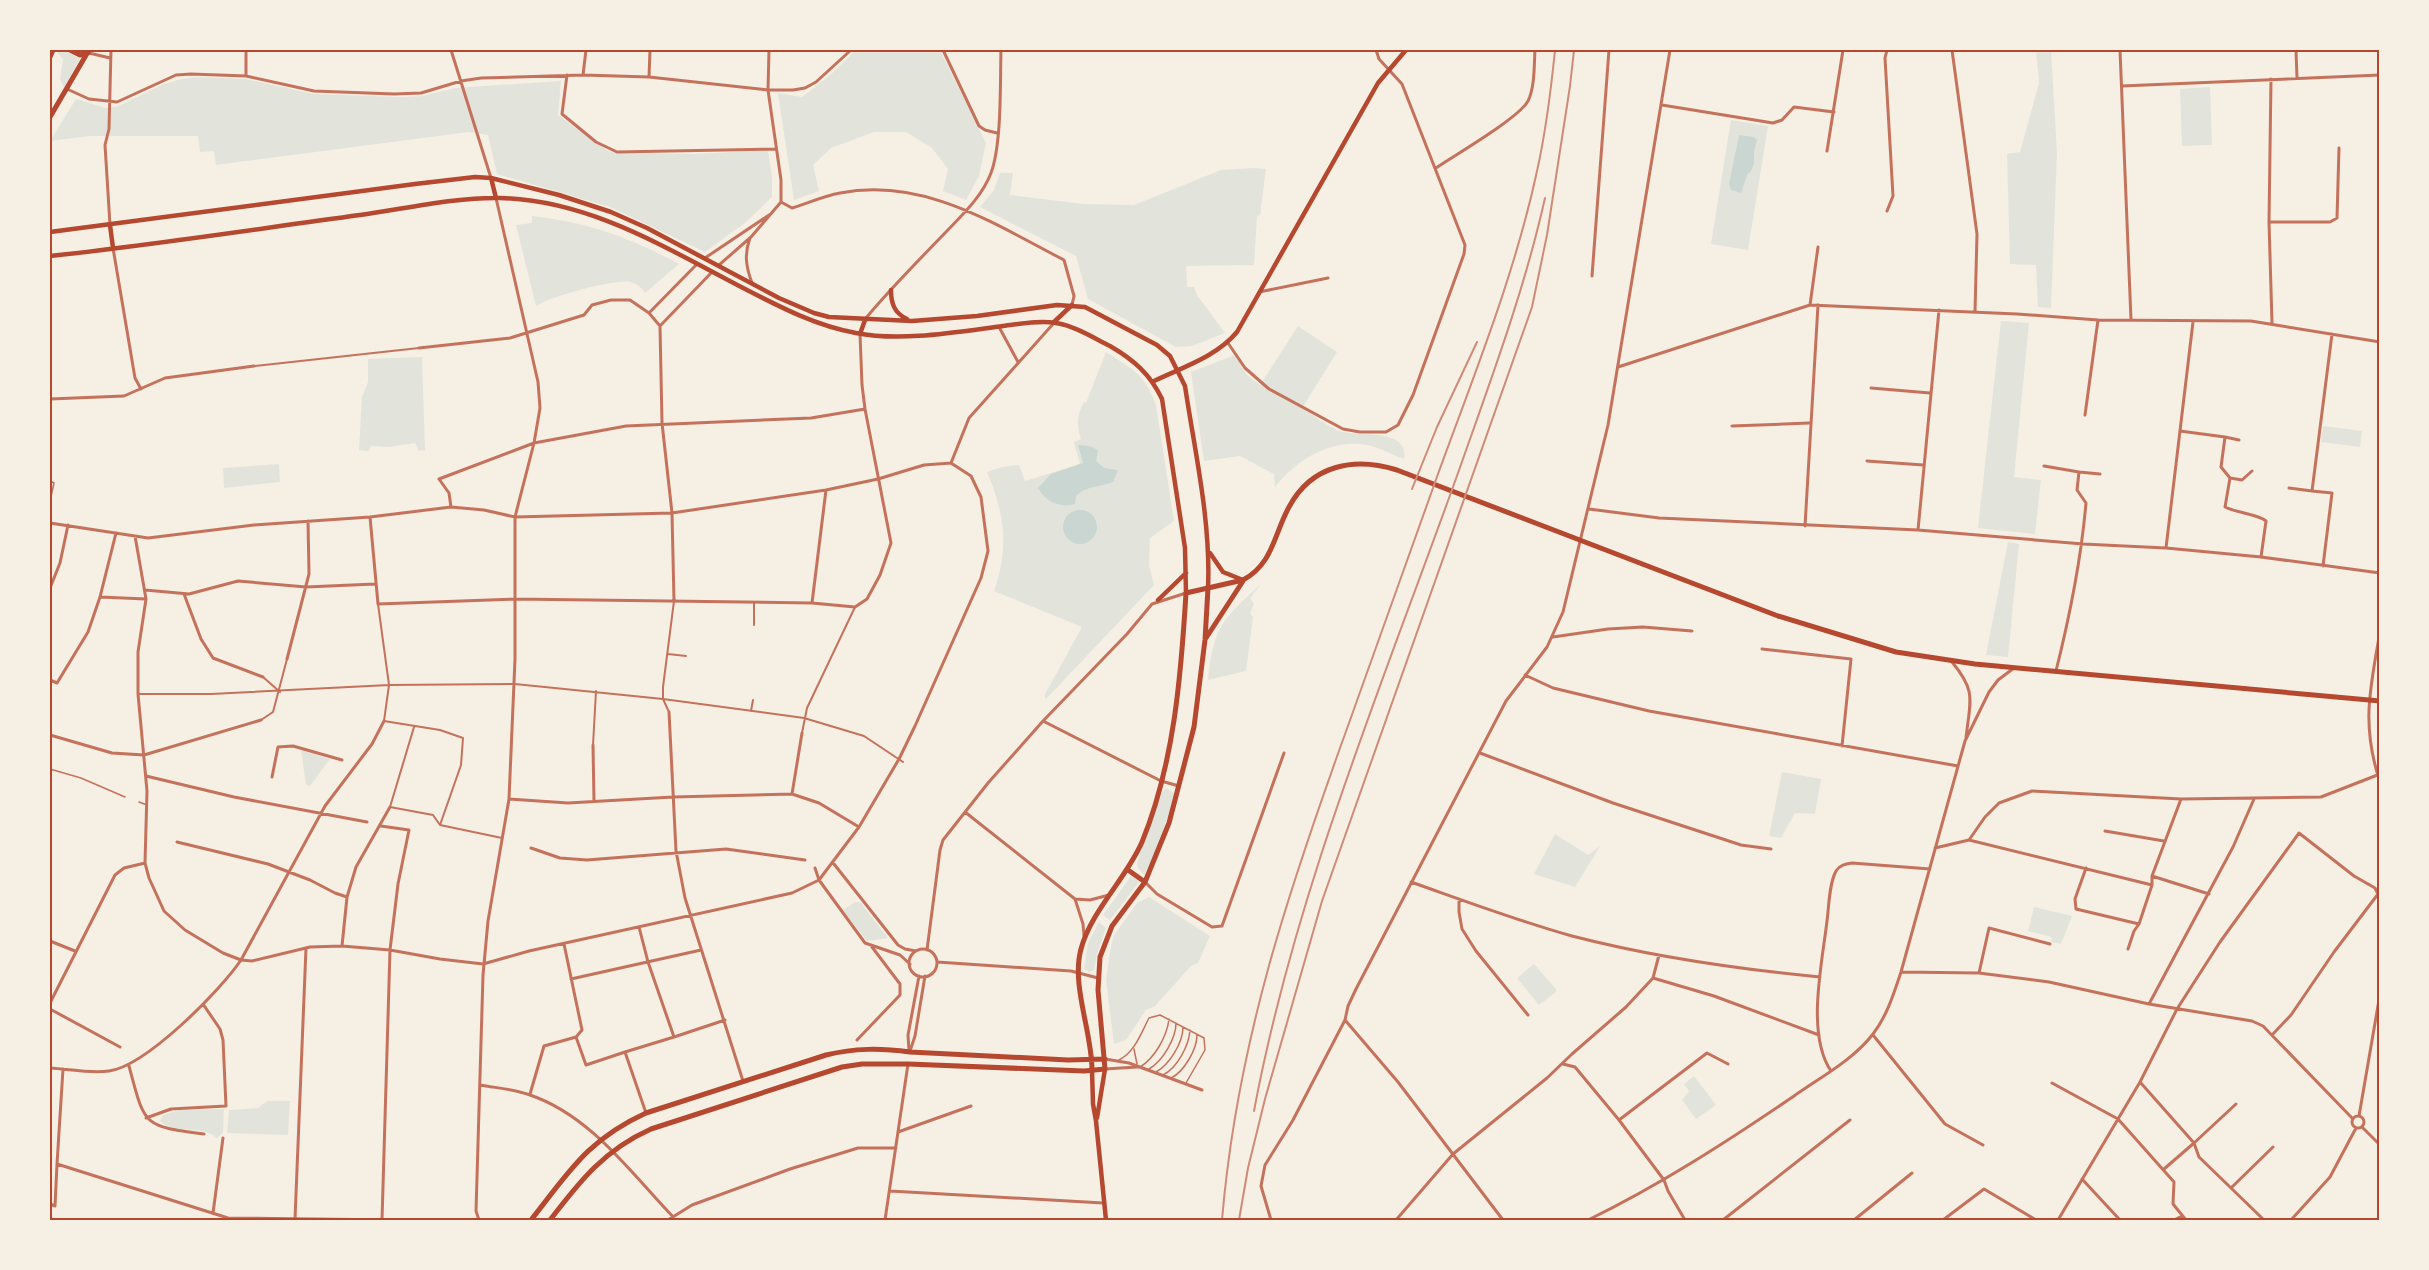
<svg xmlns="http://www.w3.org/2000/svg" width="2429" height="1270" font-family="Karla,sans-serif">
	<rect width="100%" height="100%" fill="#f6efe4"/>
	<path fill="#e2e4dc" d="M58 50H65L80 59 64 87 60 79 63 59 57 52Z
		M856 50H940L986 143 979 176 966 200 943 191 948 169 932 148 906 132H874L831 148 813 165 819 191 794 200 778 93 802 97 830 75Z
		M2036 50H2051L2057 153 2051 308 2038 307 2036 265 2010 264 2007 154 2020 152 2039 83Z
		M200 77 246 79 314 94 402 97 422 96 455 88 561 81 558 115 608 151 617 153 694 154 768 150 772 177V197L746 222 705 252 610 207 497 174 488 135 469 132 216 165 214 151 200 152 198 136H90L50 141 76 99 106 108 116 107 162 85 181 79Z
		M2210 87 2212 145 2182 146 2180 89Z
		M1731 120 1768 126 1748 250 1711 244Z
		M1253 168 1266 169 1260 215 1257 216 1254 265 1186 266 1187 287H1194L1197 295 1225 333 1192 346 1176 347 1088 299 1076 256 980 207 994 190 1000 173H1013L1010 195 1083 204 1134 205 1221 170Z
		M532 216C584 221 634 239 679 264L645 293C642 288 637 284 631 282 617 278 548 297 536 306L516 225 532 223Z
		M2001 321 2029 323 2014 477 2041 480 2035 534 1978 528Z
		M1298 326 1337 352 1302 408C1314 416 1329 428 1343 432 1361 436 1410 429 1404 459 1390 454 1375 445 1360 444 1327 441 1294 462 1275 487L1274 474 1240 456 1204 461 1191 372 1235 355 1247 375 1260 385Z
		M1106 352C1132 369 1145 374 1156 405L1174 521 1150 538 1149 565 1154 585 1046 699 1044 696 1082 627 994 591C1009 548 1005 514 987 472L1002 467 1019 465 1025 481 1080 464 1074 442 1081 439C1076 424 1077 415 1084 402L1086 403Z
		M422 357 425 450 419 451 415 443 389 447 371 446 368 451 359 450 362 397 368 382V359Z
		M2323 426 2362 431 2360 447 2321 442Z
		M279 464 280 482 224 488 223 468Z
		M2008 542 2019 544 2008 657 1986 655Z
		M1261 584 1250 598 1254 604 1250 613 1253 617 1246 671 1208 680C1214 626 1222 620 1261 584Z
		M301 750 330 759 310 786 306 785Z
		M1782 772 1821 779 1815 814 1795 813 1781 838 1769 836Z
		M1166 788 1174 793C1167 821 1159 849 1144 875L1138 868 1137 863 1160 795Z
		M1555 834 1588 855 1600 846 1575 887 1534 874Z
		M1131 876H1135L1140 881 1110 920 1103 915Z
		M1149 897 1210 936 1198 963 1191 966 1155 1006 1146 1010 1126 1040 1114 1044 1106 980 1111 946 1114 935 1137 903Z
		M855 902H860L888 938 867 941 843 910Z
		M2034 907 2072 916 2061 944 2051 942 2052 937 2028 931Z
		M1099 922 1106 928 1097 954 1094 970 1089 972 1084 969 1088 943Z
		M1534 964 1556 989V992L1539 1005 1517 978Z
		M1694 1076 1716 1105 1696 1119 1682 1100 1689 1091 1684 1084Z
		M267 1101H290L288 1135 227 1133 229 1110 258 1108Z
		M224 1109 223 1133 217 1138C201 1124 176 1136 160 1121L163 1115 180 1110Z"/>
	<path fill="#c9d6d2" d="M1739 135 1754 137 1757 140 1754 152V163L1751 171 1747 175 1741 193 1731 190 1729 184Z
		M1078 445 1090 446 1098 450 1096 461 1104 468 1118 470 1113 482C1100 487 1085 486 1076 496L1075 504C1059 508 1046 502 1038 488L1051 474 1083 463Z
		M1063 527a17 17 0 1 1 34 0a17 17 0 1 1-34 0Z"/>
	<g fill="none" stroke-linecap="round" stroke-linejoin="round">
		<path stroke="#c5725c" stroke-width="1.5" d="M50 481 54 483 50 501
			M50 769 81 778 125 797
			M139 802 147 805
			M1134 1049 1137 1064
			M1119 1060C1135 1052 1141 1033 1149 1018L1160 1015 1204 1038 1205 1050 1186 1083
			M1140 1067C1155 1058 1167 1036 1169 1019
			M1149 1069C1163 1061 1176 1038 1176 1023
			M1156 1072C1169 1065 1183 1043 1183 1027
			M1163 1075C1177 1068 1189 1046 1190 1030
			M1171 1078C1184 1072 1197 1049 1197 1035"/>
		<path stroke="#c5725c" stroke-width="2" d="M255 366 419 348
			M378 604 389 685 384 721 440 730 463 738 461 765 440 825
			M754 625V602
			M668 654 686 656
			M263 677 280 692
			M138 694H211L389 685 515 684 663 699 804 718 864 736 903 762
			M751 711 753 700
			M669 712 663 699V687L674 601
			M261 720 273 712 287 659
			M414 727 390 807 433 815 440 825 502 838
			M802 733 807 708 855 607
			M593 745 596 691"/>
		<path stroke="#c5725c" stroke-width="3" d="M451 50 491 178
			M943 50 979 126 985 130 997 133
			M1887 50 1885 58 1893 196 1887 211
			M1952 50 1977 234 1975 312
			M2120 50 2131 320
			M2296 50 2297 78
			M89 53 110 58
			M567 75 562 114 596 142 617 152 776 149
			M583 75 586 50
			M246 76V50
			M649 77 650 50
			M2271 79 2269 222 2272 323
			M2122 86 2380 75
			M67 89 89 99 117 102 176 75 191 74 246 76 314 91 394 94 421 93 461 81 481 78 583 75 649 77 768 90H793L805 88 816 82 851 50
			M1662 105 1773 123 1782 120 1794 107 1834 112
			M1827 151 1843 50
			M1436 168C1455 155 1519 118 1528 101 1535 87 1534 65 1535 50
			M781 202 792 208C808 203 824 196 840 193 924 177 994 224 1064 260L1074 296 1072 305
			M2269 222H2330L2337 218 2339 148
			M110 225 105 145 109 129 111 50
			M750 238C744 254 746 267 752 283
			M113 248 135 378 141 389
			M705 258 769 215
			M719 265 751 237 781 202V180L768 90 769 50
			M1592 276 1609 50
			M1259 292 1328 278
			M1810 305 1818 247
			M649 313 697 264
			M866 318C890 289 917 262 944 234 961 216 982 197 991 173 1002 143 1000 83 1001 50
			M660 326 662 423 672 513 674 601
			M660 326 712 272
			M999 327 1018 362
			M1228 343 1245 368 1269 389 1343 429 1360 432H1386L1398 425 1413 395 1464 254 1465 245 1402 84 1379 59 1376 50
			M419 348 510 338 584 315 592 305 611 300H630L649 313 660 326
			M1618 367 1810 305 2017 314 2098 320 2251 321 2380 342
			M1871 388 1930 393
			M50 399 124 396 165 378 254 366
			M2085 415 2098 320
			M1732 426 1809 423
			M2180 431 2225 437 2221 467 2230 478 2225 507C2237 513 2258 514 2266 521L2261 557
			M2225 437 2239 440
			M1867 461 1923 465
			M951 463 969 418 1053 324
			M2044 466 2079 472 2077 490 2086 503C2081 561 2070 615 2056 671
			M2079 472 2100 474
			M2230 478 2242 480 2252 471
			M2289 488 2312 491
			M451 507 449 493 439 479 534 443 626 426 811 418 865 409
			M1589 509 1659 518 1918 530 2083 544 2166 548 2261 557 2380 573
			M370 517 378 604 514 599 812 603 855 607 867 599 880 575 891 543 865 409 862 385 860 334
			M50 523 148 538 254 525 370 517 451 507 484 510 515 517 672 513 826 490 878 479 924 465 951 463
			M1805 526 1818 305
			M1918 530 1939 310
			M135 536 146 599 138 652V694L147 791 145 863 149 878 164 911 185 930 223 953 241 960 252 961 310 947 342 946 390 950 440 959 483 964 529 951 792 893 819 880 859 827 899 759 915 726 981 578 988 551 981 497 971 476 951 463
			M2166 548 2193 322
			M2323 566 2332 493 2312 491 2332 334
			M50 588 60 563 68 525
			M145 590 189 594 238 581 306 587 375 584
			M184 594 201 639 213 658 263 677
			M100 597 146 599
			M812 603 826 490
			M2380 632C2370 689 2361 725 2380 782
			M1553 637 1608 629 1643 627 1692 631
			M1762 649 1851 659 1842 746
			M287 659 309 574 308 521
			M1952 662C1977 692 1970 700 1966 738
			M1525 675 1553 688 1649 711 1958 766
			M50 680 57 683 88 632 100 597 116 533
			M669 712 676 851 685 898 743 1081
			M1043 721 1161 781 1179 786
			M50 735 112 753 144 755 261 720
			M593 745 594 801
			M1480 753 1613 803 1741 845 1771 849
			M146 776 234 797 367 822
			M272 777 278 747 293 746 342 760
			M792 794 802 733
			M509 799 568 803 673 797 792 794 819 803 859 827
			M965 812 1075 899 1083 924 1084 936
			M381 826 409 830 398 884 390 950 382 1220
			M2105 831 2164 841
			M1969 840 2152 885
			M177 842 268 864 310 880 335 893 347 897
			M531 848 560 858 587 860 726 849 805 860
			M1935 848 1969 840 1985 817 1999 803 2032 791 2181 799 2321 797 2380 774
			M834 864 898 945 905 949 916 951
			M815 868 819 880 865 943 900 955 910 964
			M2086 868 2075 899 2076 909 2139 924
			M2152 876 2209 894
			M1145 882 1157 894 1212 927 1222 926 1284 753
			M1411 882C1465 901 1518 921 1572 936 1653 957 1737 969 1820 977
			M1075 899 1090 900 1109 895
			M1459 899V912L1462 929 1476 951 1528 1015
			M50 941 75 951
			M342 946 347 897 356 867 390 807
			M2128 949 2134 931 2139 924 2152 885V876L2181 799
			M909 963a14 14 0 1 1 28 0a14 14 0 1 1-28 0Z
			M927 950 940 850 943 840 988 783 1043 721 1127 634 1152 604 1186 593
			M937 962 1071 971 1098 978
			M1901 972 1979 973 2049 982 2149 1004 2252 1021 2263 1026 2353 1119
			M1979 973 1989 928 2050 944
			M1653 978 1714 996 1819 1035
			M571 979 701 950
			M50 1003 115 875 124 868 145 863
			M2149 1004 2233 847 2254 799
			M50 1009 120 1047
			M1345 1020 1398 1082 1503 1220
			M1873 1035 1945 1124 1983 1145
			M576 1037 586 1065 625 1052 646 1113
			M674 1037 725 1020
			M857 1040 900 995V984L872 947
			M909 1051 908 1035 919 976
			M910 1051 915 1036 925 976
			M625 1052 674 1037 648 962 639 927
			M1105 1059 1129 1063 1202 1090
			M1563 1064 1575 1067 1619 1120 1664 1180 1668 1191 1685 1220
			M129 1066C145 1126 142 1126 204 1134
			M50 1068C69 1069 91 1074 109 1071 146 1066 220 991 241 960L325 806 372 744 384 721
			M63 1069 57 1164 228 1218 396 1220
			M1105 1069 1137 1067
			M1831 1071C1806 1034 1822 964 1827 921 1829 906 1829 884 1836 871 1840 865 1845 864 1852 863L1930 869
			M2140 1082 2194 1143 2164 1169
			M2052 1083 2118 1119 2174 1182 2173 1204 2186 1220
			M480 1085C496 1088 515 1089 530 1095 592 1116 633 1176 676 1220
			M530 1094 544 1046 576 1037 582 1030 564 944
			M2236 1104 2194 1143 2199 1157 2264 1220
			M2352 1122a6 6 0 1 1 12 0a6 6 0 1 1-12 0Z
			M2359 1116 2380 994
			M146 1118 171 1109 226 1106 223 1040 220 1029 203 1004
			M1619 1120 1707 1053 1728 1064
			M2362 1127 2380 1145
			M898 1132 971 1106
			M2082 1179 2120 1220
			M2231 1188 2273 1147
			M890 1191 1103 1203
			M50 1204 55 1206 57 1164
			M213 1213 223 1138
			M295 1219 306 948
			M479 1220 476 1211 483 975 488 921 509 799 515 659V517L534 443 540 408 538 382 496 198
			M668 1220 692 1205 790 1169 858 1148H896
			M885 1220 908 1064
			M1271 1220 1261 1186 1265 1165 1293 1120 1345 1020 1348 1006 1356 989 1506 701 1547 647 1563 612 1608 425 1670 50
			M1396 1220 1453 1154 1547 1078 1572 1054 1626 1007 1653 978 1659 955
			M1588 1220C1660 1185 1728 1141 1794 1096 1821 1077 1853 1060 1873 1034 1887 1016 1894 993 1901 972L1965 741 1989 692 1998 680 2014 668
			M1723 1220 1850 1120
			M1854 1220 1912 1173
			M1943 1220 1984 1189 2036 1220
			M2058 1220 2140 1082 2177 1009 2220 942 2299 833 2354 876 2375 888 2378 894 2334 952 2291 1015 2272 1035
			M2174 1220 2182 1216
			M2291 1220 2330 1177 2356 1128"/>
		<path stroke="#b5482f" stroke-width="4.5" d="M491 178 496 198
			M110 225 113 248
			M50 232 415 184 475 177 491 178 559 195 611 212 647 228 779 298 814 313 829 317 912 321 977 316 1057 305 1085 307 1157 345 1170 356 1185 386C1195 453 1211 521 1208 588
			M50 256C153 245 256 229 360 215 404 209 456 197 500 198 591 200 669 250 747 290 782 308 817 326 856 333 901 342 957 332 1003 326 1020 324 1039 320 1056 323 1075 326 1092 337 1110 346 1134 360 1150 374 1162 399L1185 548 1186 593
			M891 290C891 303 894 313 907 319
			M1054 322 1072 305
			M860 334 865 320
			M1154 381C1183 367 1216 357 1237 332L1378 83 1406 50
			M1210 553 1223 572 1243 580
			M1158 600 1186 573
			M1092 1070 1093 1104 1096 1121 1106 1220
			M1097 1118 1105 1069"/>
		<path stroke="#b5482f" stroke-width="5" d="M70 50 80 55 88 53 87 51
			M50 57 53 50
			M50 117 89 50
			M1206 638 1243 581
			M1128 870 1145 882
			M1092 1070C1092 1032 1071 985 1081 949 1091 911 1126 879 1142 842 1174 764 1181 676 1186 593L1243 580C1273 564 1274 534 1289 507 1312 464 1355 457 1397 470L1778 616 1896 652 1975 664 2380 701
			M531 1220C569 1172 587 1140 646 1113L826 1055C855 1048 880 1048 910 1052L1068 1060 1105 1059
			M550 1220C580 1181 604 1150 651 1129L842 1067 862 1064H908L1084 1071 1105 1069 1098 990 1100 957 1112 926 1145 882 1169 823 1194 727 1205 640 1208 588"/>
		<path stroke="#cf8b77" stroke-width="2" d="M1412 489 1437 427 1477 342
			M1254 1111C1295 892 1383 683 1458 473 1490 382 1524 292 1545 198
			M1222 1220C1237 1042 1289 889 1349 723 1379 640 1408 557 1438 474 1474 375 1515 274 1537 171 1546 131 1551 90 1555 50
			M1239 1220 1248 1168 1265 1099 1322 901 1532 307 1547 235 1570 86 1574 50"/>
	</g>
	<rect width="2429" height="1270" fill="none" stroke="#f6efe4" stroke-width="102"/>
	<rect x="51" y="51" width="2327" height="1168" fill="none" stroke="#b5482f" stroke-width="2"/>
</svg>
